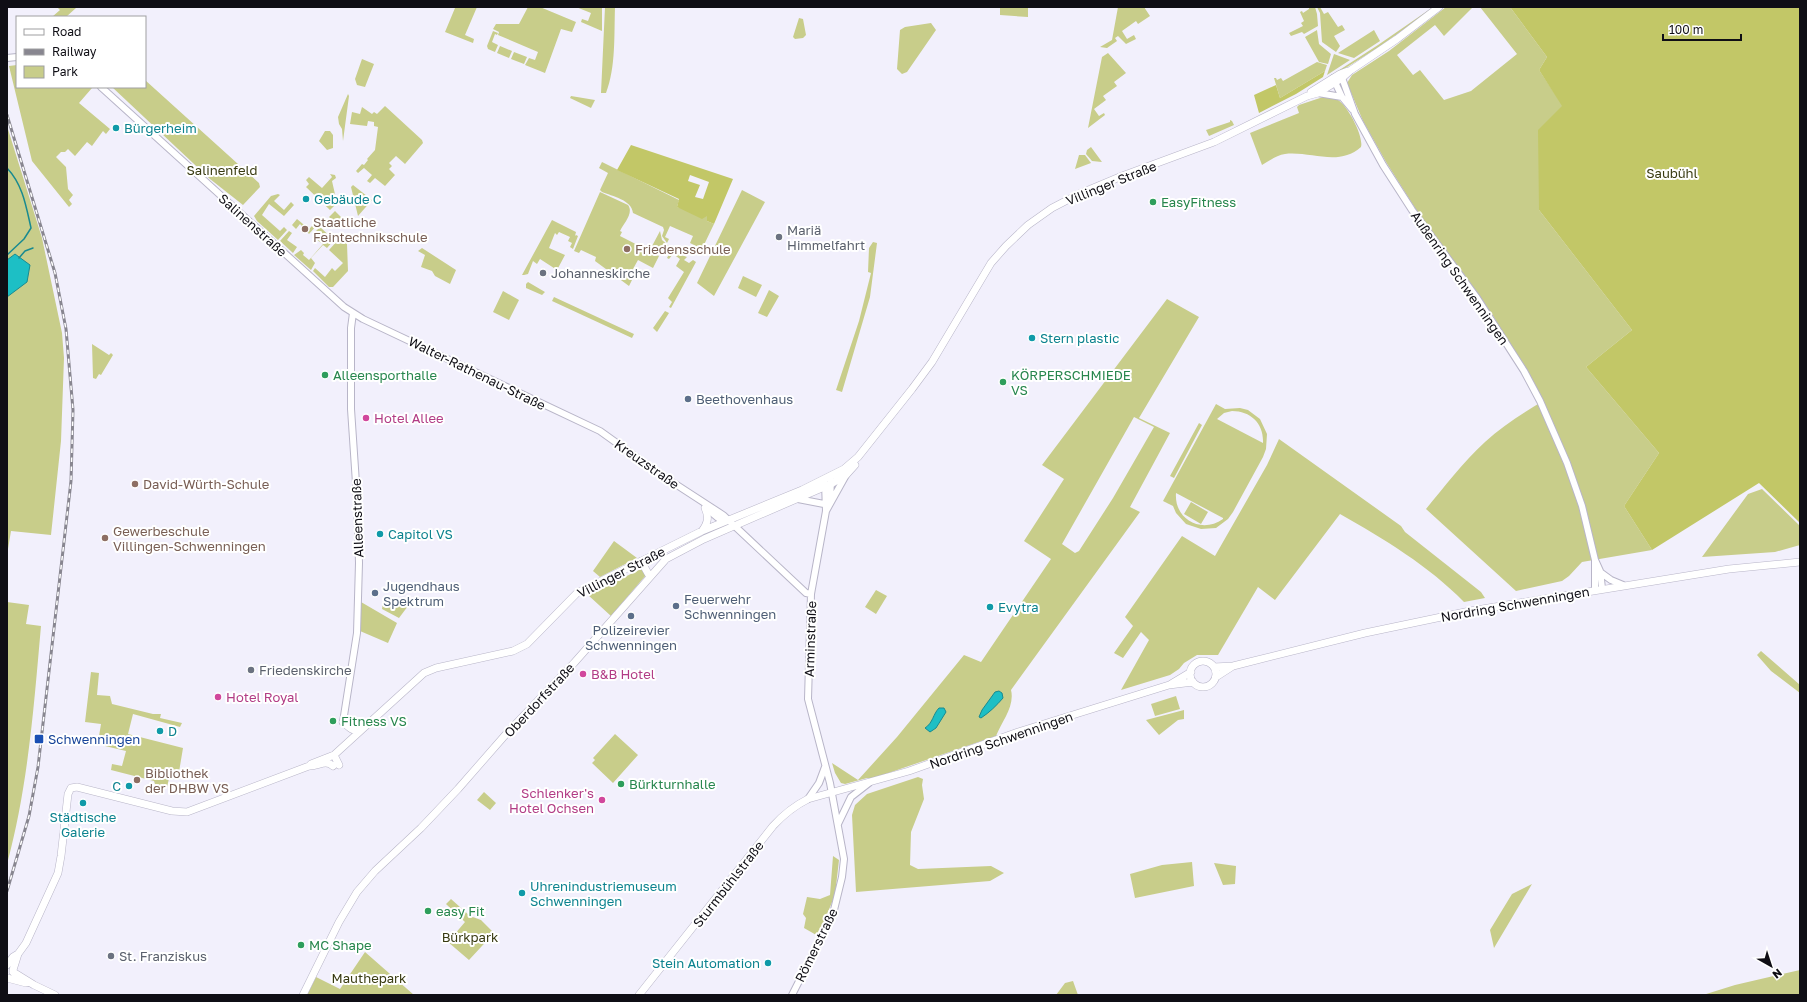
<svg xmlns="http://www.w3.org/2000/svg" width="1807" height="1002" font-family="'Golos Text',sans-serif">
	<rect width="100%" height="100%" fill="#f2f0fc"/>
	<path fill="#c8cd8a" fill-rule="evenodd" d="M57 7H75L76 8 66 17H52L60 10Z
		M453 7H477L465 35 474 39 473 43 445 32 455 8Z
		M528 7H540L576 22 572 32 561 29 545 73 525 65 529 58 535 60 538 52 498 35 499 32 493 29 496 24H519Z
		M576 7H602V31L581 22 582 19 588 21 591 13Z
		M605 7H615C614 35 616 67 606 93H601Z
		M1000 7H1028V17L1000 15Z
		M1118 7H1144L1150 16 1138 24 1136 21 1122 31 1127 39 1134 35 1136 39 1126 44 1118 36 1115 38 1117 41 1107 48 1100 47 1112 40Z
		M1309 7H1315L1317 14 1318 26 1304 34 1302 32 1291 36 1289 33 1303 26 1301 23 1304 21 1300 12 1302 11 1303 13 1309 9Z
		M1317 7H1320L1324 14 1328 12 1338 27 1342 25 1345 30 1334 36 1340 46 1336 52 1322 42 1320 13Z
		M1433 7H1435L1379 47 1328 79 1327 78 1378 45Z
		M1446 7H1473L1444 36 1435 25 1397 55 1413 75 1420 70 1444 100 1471 91 1517 54 1480 7H1510L1547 57 1539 70 1563 106 1539 210 1632 330 1586 367 1659 453 1624 506 1652 550 1582 562 1569 576 1562 581 1516 591 1426 509C1445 486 1463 462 1485 442 1502 426 1523 413 1543 401L1492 314 1427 227 1386 162 1363 121 1347 83 1352 75 1389 51Z
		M799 18 803 19 806 35 803 38 795 39 793 37Z
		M931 23 936 30 907 72 902 74 897 69 900 30 905 27Z
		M1317 30 1319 44 1331 54 1328 64 1319 62 1305 37Z
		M1374 30 1380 41 1354 58 1338 53Z
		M493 31 498 33 497 35 495 34 492 42 498 45 495 52 488 49 487 46Z
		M500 46 512 51 509 58 497 53Z
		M514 52 527 57 524 64 511 59Z
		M1108 53 1126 73 1114 82 1117 86 1103 96 1106 100 1094 109 1099 116 1104 113 1105 115 1088 128 1102 57Z
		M1334 54 1350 60 1327 75Z
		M362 59 374 64 365 87 357 85 355 79Z
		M1317 62 1327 65 1325 71 1280 98 1274 78H1276L1277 80 1281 78 1283 81Z
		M17 65V87L92 88 79 103 110 129 106 134 103 131 92 146 87 142 75 156 68 149 65 152H61L56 157 66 167 68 189 73 195 69 200 72 204 69 207 32 161 9 66Z
		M145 80 259 183 260 187 243 205 210 179 112 87H145Z
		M348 94 349 96 343 141 342 129 339 124 338 117Z
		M571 96 595 100 591 108 570 98Z
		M1326 96C1331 97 1335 98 1338 100 1348 106 1364 137 1361 147 1339 167 1311 151 1285 154 1277 155 1269 161 1262 165L1250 133 1299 113 1297 107 1299 105Z
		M385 106 422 140 423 143 405 164 396 156 389 163 392 166 389 169 395 175 385 186 375 178 370 183 367 181 372 175 364 168 358 173 356 171 362 164 364 165 368 160 367 159 375 150 378 127 374 126V122L368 121 367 126 350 124 352 112 360 114 362 107 372 114 374 112 377 114Z
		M1230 120 1232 121 1234 125 1209 136 1206 130 1230 122Z
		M7 126 42 238 62 333 64 358 61 441 51 535 11 531 7 555Z
		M325 131H330L333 135V148L327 150 319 141Z
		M1091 147 1102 162 1092 161 1086 154 1087 150Z
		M1079 155H1085L1091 163 1075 169Z
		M602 162 679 200 677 207 708 215 707 221 714 224 702 249 690 243 693 236 670 226 665 237 669 239 667 243 662 236 664 230 663 227 633 213C632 200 612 196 602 192L600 190 608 173 599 168Z
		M330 174 335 175 336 178 332 181 337 203 330 210 306 187 309 184 306 180 309 177 322 188 332 177Z
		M353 185 372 200 358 216 351 187Z
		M742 190 765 202 714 296 697 283Z
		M600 192 628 205C634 213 624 223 620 231L622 232 620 236 659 256 653 268 638 260 628 278 632 280 629 286 595 261 596 257 581 250 579 253 574 251Z
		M278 194 280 195 274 201 284 210 291 202 294 205 284 216 269 204 262 215 280 231 284 227 287 230 278 240 257 221 254 216 271 196Z
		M335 211 344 220V225L341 228 329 217Z
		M297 219 309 229 315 223 317 225 309 234 300 224 296 229 292 225Z
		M552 220 576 232 575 236 576 235 578 236 573 249 570 247 572 243 568 241 570 237 559 232 557 235 555 233 549 248 565 255 557 270 540 259 537 264 533 261 528 274 524 275H522Z
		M320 227 334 240 327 248 323 245 311 258 315 263 311 270 294 255 301 250 304 253 303 255 309 260 323 244 317 240 319 237 314 233Z
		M289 231 292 233 287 240 297 247 293 253 280 241Z
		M660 231 662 240 669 246 666 247 663 254 651 248Z
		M338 240 341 243 344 240 347 244 348 271 333 287H329L313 271 315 268 325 277 332 268 335 271 343 263 329 250Z
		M873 242 877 243 870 297 842 392 836 390 859 321 871 273 868 272 869 248Z
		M422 248 456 270 450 284 435 276 432 271 421 267 425 255 418 251Z
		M670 252 679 254 687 257 684 260 689 263 693 260 696 262 671 308 669 307 672 302 668 298 684 272 676 266 680 259 673 254 669 259 667 258Z
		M743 276 762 285 756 297 738 288Z
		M528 282 545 292 542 295 526 288V284Z
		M769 290 779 296 767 317 758 313Z
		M503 291 519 300 509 320 493 312Z
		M554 297 634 334 632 338 552 301Z
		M1167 299 1199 317 1139 418 1170 433 1130 507 1140 512 1011 690C1015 706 1002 721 996 736L874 778H867L845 784 841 783 835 773 832 763 858 780 897 737 964 655 981 662 1051 559 1024 541 1064 479 1042 465ZM1134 417 1154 427 1113 498 1079 551 1075 553 1062 544Z
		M665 311 669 313 657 332 653 328Z
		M92 344 109 355 111 353 113 355 101 375 99 374 96 379 93 378Z
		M1216 404 1225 409 1240 408 1248 410 1260 419 1267 434 1266 449 1263 457 1233 512 1228 519 1216 528 1201 529 1186 524 1176 513 1173 506 1163 501ZM1232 411C1251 411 1264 424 1263 443L1217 419 1224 413ZM1176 493 1223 518V519C1202 534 1174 520 1176 493Z
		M1199 423 1202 425 1174 478 1170 476Z
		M1279 439 1401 526 1405 532 1481 592 1485 598 1464 602C1429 566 1384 539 1340 514L1275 600 1258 587 1218 655H1197L1184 663 1179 669 1170 675 1121 690 1149 640 1141 632 1123 658 1114 653 1133 626 1125 617 1182 536 1215 556 1267 465Z
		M1762 489 1800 526V545L1775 552 1702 557 1748 494Z
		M1191 502 1208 512 1201 524 1184 514Z
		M614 541 637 558 600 577 593 571Z
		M641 569 646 575 611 616 588 595Z
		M876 590 887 596 876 614 865 607Z
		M407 599 411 602 399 618 382 609 383 603Z
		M7 602 29 605 26 624 41 626C34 705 28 787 7 864Z
		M361 602 397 623 388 643 360 631Z
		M1761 651 1800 685V693L1771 671 1757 655Z
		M91 672 99 673 97 695 110 696 112 704 153 714H161L160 718 182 723 180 727 133 714 128 734 183 748 179 772 171 770 167 787 155 784 154 781 111 770 112 764 122 766 126 751 105 746 106 738 99 736 101 724 85 722Z
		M1176 696 1180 709 1155 716 1151 704Z
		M1184 710V719L1178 720 1159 735 1146 720Z
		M615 734 638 755 613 783 592 763 595 760 593 758Z
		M918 777 923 779 922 785 924 799 911 832 910 865 918 869 991 866 1004 873 990 881 856 892 852 815 855 805 867 794Z
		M484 792 496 803 490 810 477 800Z
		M833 856 839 860 835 895 818 936 804 928 806 918 803 914 807 897 820 899 830 895Z
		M1192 862 1194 886 1135 898 1130 874 1162 865Z
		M1214 863 1236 866 1235 884 1223 885Z
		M1532 884 1494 948 1490 930 1512 894Z
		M451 899 470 916 481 920 494 933 469 960 448 942 465 922 446 904Z
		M365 952 414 995H307L316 977 340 989Z
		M1800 970V995H1703L1735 985Z
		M1073 981 1078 995H1056L1065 983Z"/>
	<path fill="#c2c767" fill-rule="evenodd" d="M1510 7H1800V523L1759 483 1652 550 1624 506 1659 453 1586 367 1632 330 1539 210 1538 130 1562 106 1539 70 1547 57Z
		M1325 71 1323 77 1296 94 1259 113 1254 95 1276 85 1280 98Z
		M631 145 733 179 714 224 707 221V216L702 219 677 207 679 199 617 170ZM690 175 709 182 703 199 695 197 700 185 688 181Z"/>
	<path fill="#1dbfc5" stroke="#198a90" d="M15 254 30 265 27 282 7 297V260Z
		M999 691 1002 693 1003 698C996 706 990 712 981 718L979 717 982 710 995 692Z
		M939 708H944L946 712 936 728 930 732 925 728C933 723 933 714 939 708Z"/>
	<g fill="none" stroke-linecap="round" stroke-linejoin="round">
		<path stroke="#198a90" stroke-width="1.5" d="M7 168C23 185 26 206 31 228L24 239 7 255
			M19 258 25 251 33 248"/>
		<defs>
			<path id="tertiary" d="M7 58 17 57
				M1341 75 1355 114 1383 165 1412 210 1477 298 1524 371 1540 401 1567 463 1582 506 1595 560 1600 571 1602 588
				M1333 78 1342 97 1352 109
				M101 87 344 307 363 319 600 431 660 474 723 515 806 593 811 594
				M1318 93 1342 97
				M798 499 824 504
				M830 501 831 480
				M706 508 718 518 726 520
				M826 511 846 475
				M1595 561V590
				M1600 572 1611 580 1623 585
				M343 722 357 633 359 563 357 498 351 409V328L353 313
				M808 799 819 783 825 767
				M838 824 851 797 869 783
				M792 995 833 914 842 877 844 859 830 783 808 699 811 594 826 511 825 483"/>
			<path id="secondary" d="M1311 92 1340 74 1348 71
				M702 531C708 523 709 517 705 508
				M641 561 650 577
				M1190 674a13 13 0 1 1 26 0a13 13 0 1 1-26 0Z
				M1214 667 1233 666 1365 633 1470 611 1729 569 1800 562
				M1216 677 1233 666
				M1171 684 1191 672
				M343 722C349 727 353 733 361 729
				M334 755 339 765
				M309 766 311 764 334 755 424 673 436 668 513 651 527 644 577 593 702 531 802 490 844 469 858 457 912 389 932 362 991 263 1006 246 1028 225 1052 208 1079 194 1122 176 1214 142 1307 96 1318 93 1342 78 1351 70 1397 39 1439 7
				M7 965 13 957 18 954
				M13 970 18 954 26 943 58 873 61 856 68 794 71 788 77 787 172 811 187 812 309 766C318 767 325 759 333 766
				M13 972 34 985 55 995
				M7 978 26 983
				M303 995 339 922 357 892 375 871 421 828 458 789 507 733 574 663 666 559 704 539 831 484 846 475 855 465
				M639 995 773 826C784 814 794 806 808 799L909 771 1018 732 1169 685 1193 682"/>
		</defs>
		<use href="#tertiary" stroke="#b8b5c8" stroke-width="8"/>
		<use href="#secondary" stroke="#b8b5c8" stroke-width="8"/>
		<use href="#tertiary" stroke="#fff" stroke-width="6"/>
		<use href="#secondary" stroke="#fff" stroke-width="7"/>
		<defs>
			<path id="rail" d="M7 115 55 273 66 329 73 410 71 481 38 767 29 816 7 891"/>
		</defs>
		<use href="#rail" stroke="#888690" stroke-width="3"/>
		<use href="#rail" stroke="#fff" stroke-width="1.5" stroke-dasharray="4.5" stroke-linecap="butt"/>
	</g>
	<g fill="#0f9aa8" stroke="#fff" stroke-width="1.5">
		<circle cx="116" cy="128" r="4"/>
		<circle cx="306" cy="199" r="4"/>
		<circle cx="1032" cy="338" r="4"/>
		<circle cx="380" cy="534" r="4"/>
		<circle cx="990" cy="607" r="4"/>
		<circle cx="160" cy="731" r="4"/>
		<circle cx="129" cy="786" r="4"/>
		<circle cx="83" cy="803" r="4"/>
		<circle cx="522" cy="893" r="4"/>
		<circle cx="768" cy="963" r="4"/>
	</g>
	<g fill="#2e9e5b" stroke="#fff" stroke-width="1.5">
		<circle cx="1153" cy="202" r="4"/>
		<circle cx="325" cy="375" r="4"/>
		<circle cx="1003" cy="382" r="4"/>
		<circle cx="333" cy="721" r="4"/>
		<circle cx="621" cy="784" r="4"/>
		<circle cx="428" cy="911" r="4"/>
		<circle cx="301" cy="945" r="4"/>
	</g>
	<g fill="#8d6e63" stroke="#fff" stroke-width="1.5">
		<circle cx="305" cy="229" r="4"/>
		<circle cx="627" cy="249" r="4"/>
		<circle cx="135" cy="484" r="4"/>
		<circle cx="105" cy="538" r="4"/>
		<circle cx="137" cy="780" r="4"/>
	</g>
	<g fill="#6b7280" stroke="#fff" stroke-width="1.5">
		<circle cx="779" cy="237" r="4"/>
		<circle cx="543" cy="273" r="4"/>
		<circle cx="251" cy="670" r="4"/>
		<circle cx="111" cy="956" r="4"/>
	</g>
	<g fill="#5c6f8a" stroke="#fff" stroke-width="1.5">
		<circle cx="688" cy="399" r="4"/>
		<circle cx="375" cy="593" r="4"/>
		<circle cx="676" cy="606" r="4"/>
		<circle cx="631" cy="616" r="4"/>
	</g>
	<g fill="#d1479c" stroke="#fff" stroke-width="1.5">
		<circle cx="366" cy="418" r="4"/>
		<circle cx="583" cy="674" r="4"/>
		<circle cx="218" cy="697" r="4"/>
		<circle cx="602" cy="800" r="4"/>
	</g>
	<rect fill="#1a4fb4" stroke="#fff" stroke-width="1.5" x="34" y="734" width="10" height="10" rx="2"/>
	<g text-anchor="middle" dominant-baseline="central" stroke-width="4" stroke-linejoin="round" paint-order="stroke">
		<g font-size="13" fill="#0d838f" stroke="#fff" text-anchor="start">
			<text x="124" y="128">Bürgerheim</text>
			<text x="314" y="199">Gebäude C</text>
			<text x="1040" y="338">Stern plastic</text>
			<text x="388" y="534">Capitol VS</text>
			<text x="998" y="607">Evytra</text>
			<text x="168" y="731">D</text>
			<text x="121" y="786" text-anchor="end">C</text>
			<text x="83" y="817" text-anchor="middle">Städtische<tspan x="83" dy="15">Galerie</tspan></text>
			<text x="530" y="886">Uhrenindustriemuseum<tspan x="530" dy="15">Schwenningen</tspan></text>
			<text x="760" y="963" text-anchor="end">Stein Automation</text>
		</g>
		<g font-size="13" fill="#393b12" stroke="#fff">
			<text x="222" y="170">Salinenfeld</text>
			<text x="1672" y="173">Saubühl</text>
			<text x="470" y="937">Bürkpark</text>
			<text x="369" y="978">Mauthepark</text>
		</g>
		<g font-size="13" fill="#0f0e15" stroke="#fff">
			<text transform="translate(1111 183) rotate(-22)">Villinger Straße</text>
			<text transform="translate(253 225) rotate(42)">Salinenstraße</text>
			<text transform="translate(1460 278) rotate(55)">Außenring Schwenningen</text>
			<text transform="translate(477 373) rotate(26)">Walter-Rathenau-Straße</text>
			<text transform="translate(647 464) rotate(35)">Kreuzstraße</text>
			<text transform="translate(357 518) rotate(-92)">Alleenstraße</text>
			<text transform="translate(621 572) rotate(-27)">Villinger Straße</text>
			<text transform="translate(1515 604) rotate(-10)">Nordring Schwenningen</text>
			<text transform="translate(810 639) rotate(-88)">Arminstraße</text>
			<text transform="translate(539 700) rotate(-47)">Oberdorfstraße</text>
			<text transform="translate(1001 740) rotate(-19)">Nordring Schwenningen</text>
			<text transform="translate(728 884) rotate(-52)">Sturmbühlstraße</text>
			<text transform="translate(816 945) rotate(-64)">Römerstraße</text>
		</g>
		<g font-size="13" fill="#27864d" stroke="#fff" text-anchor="start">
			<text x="1161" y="202">EasyFitness</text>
			<text x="333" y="375">Alleensporthalle</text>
			<text x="1011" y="375">KÖRPERSCHMIEDE<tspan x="1011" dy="15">VS</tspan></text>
			<text x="341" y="721">Fitness VS</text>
			<text x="629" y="784">Bürkturnhalle</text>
			<text x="436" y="911">easy Fit</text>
			<text x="309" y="945">MC Shape</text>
		</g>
		<g font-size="13" fill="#785e54" stroke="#fff" text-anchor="start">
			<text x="313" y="222">Staatliche<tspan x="313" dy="15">Feintechnikschule</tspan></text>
			<text x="635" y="249">Friedensschule</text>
			<text x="143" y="484">David-Würth-Schule</text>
			<text x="113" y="531">Gewerbeschule<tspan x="113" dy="15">Villingen-Schwenningen</tspan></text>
			<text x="145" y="773">Bibliothek<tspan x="145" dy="15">der DHBW VS</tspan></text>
		</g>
		<g font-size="13" fill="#5b616d" stroke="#fff" text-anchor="start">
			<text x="787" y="230">Mariä<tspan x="787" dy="15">Himmelfahrt</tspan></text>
			<text x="551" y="273">Johanneskirche</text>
			<text x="259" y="670">Friedenskirche</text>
			<text x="119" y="956">St. Franziskus</text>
		</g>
		<g font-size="13" fill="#4e5e75" stroke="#fff" text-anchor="start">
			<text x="696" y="399">Beethovenhaus</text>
			<text x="383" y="586">Jugendhaus<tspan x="383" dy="15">Spektrum</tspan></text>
			<text x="684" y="599">Feuerwehr<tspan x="684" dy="15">Schwenningen</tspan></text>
			<text x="631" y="630" text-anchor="middle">Polizeirevier<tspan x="631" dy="15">Schwenningen</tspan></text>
		</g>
		<g font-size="13" fill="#b23c85" stroke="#fff" text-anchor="start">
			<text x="374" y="418">Hotel Allee</text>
			<text x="591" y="674">B&amp;B Hotel</text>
			<text x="226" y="697">Hotel Royal</text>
			<text x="594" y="793" text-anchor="end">Schlenker's<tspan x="594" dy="15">Hotel Ochsen</tspan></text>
		</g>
		<g font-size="13" fill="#164399" stroke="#fff" text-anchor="start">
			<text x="48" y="739">Schwenningen</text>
		</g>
	</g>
	<rect width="1807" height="1002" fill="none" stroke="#0f0e15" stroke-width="16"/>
	<rect x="16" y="16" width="130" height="72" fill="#ffffff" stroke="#9f9fa1"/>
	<rect x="24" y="29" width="20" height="6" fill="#ffffff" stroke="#9f9fa1"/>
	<text x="52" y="36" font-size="12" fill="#0f0e15">Road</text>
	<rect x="24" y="49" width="20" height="6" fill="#888690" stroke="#9f9fa1"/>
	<text x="52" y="56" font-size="12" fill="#0f0e15">Railway</text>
	<rect x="24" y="66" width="20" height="12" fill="#c8cd8a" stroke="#9f9fa1"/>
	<text x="52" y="76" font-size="12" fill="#0f0e15">Park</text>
	<g transform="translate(1771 966) rotate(141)" stroke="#ffffff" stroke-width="3" paint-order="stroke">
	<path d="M0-3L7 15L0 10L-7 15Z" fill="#0f0e15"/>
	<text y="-6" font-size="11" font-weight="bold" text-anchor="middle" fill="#0f0e15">N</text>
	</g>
	<path d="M1663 34v6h78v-6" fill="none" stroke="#0f0e15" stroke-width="2"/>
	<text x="1669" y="34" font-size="12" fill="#0f0e15" stroke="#ffffff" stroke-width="3" paint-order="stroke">100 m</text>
</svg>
